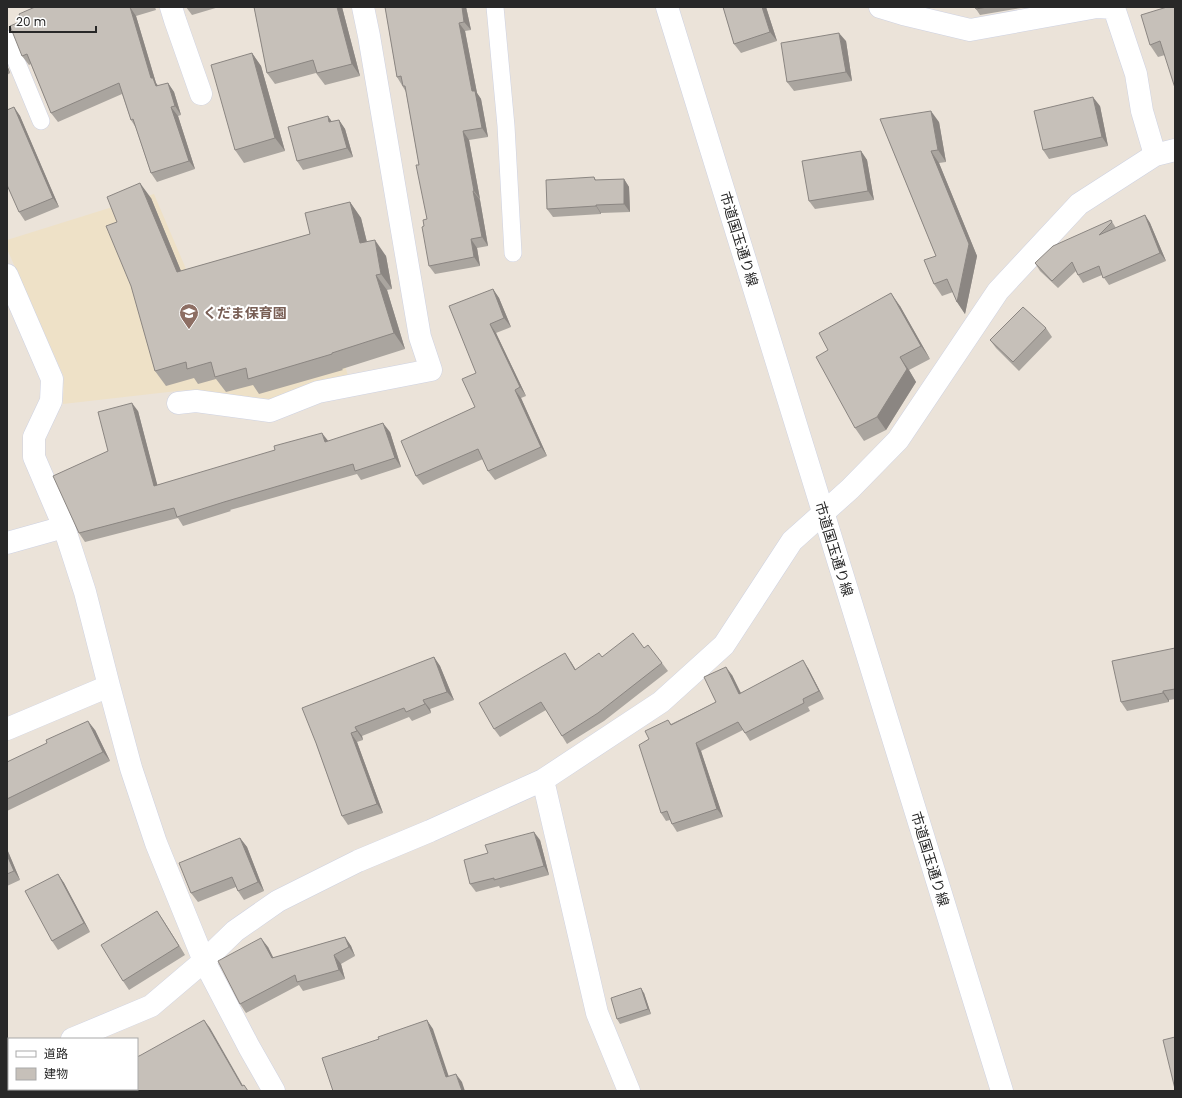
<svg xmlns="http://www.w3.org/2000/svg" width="1182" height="1098" font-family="Poppins,'Noto Sans JP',sans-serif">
	<rect width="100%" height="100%" fill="#ebe3d9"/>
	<path fill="#eee1c7" d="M154 194 192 283 312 249 348 376 320 382 270 399 186 390 63 404 64 377 7 249V240Z"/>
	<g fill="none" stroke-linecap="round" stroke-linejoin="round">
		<defs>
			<path id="service" d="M495 7 506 126 513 253
				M7 39 41 121"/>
			<path id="minor" d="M171 7 175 20 201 94
				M880 7 903 14 970 30 1097 7 1114 8 1136 74 1142 111 1155 155
				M7 275 52 379 51 401 34 437V457L64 527 85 592 109 686 131 768 156 843 204 961 249 1047 274 1091
				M178 403 196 401 270 411 318 392 431 370 420 337 369 36 363 7
				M7 543 64 527
				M7 729 109 686
				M543 780 597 1013 629 1091
				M72 1039 151 1006 204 961 235 931 278 901 358 861 430 831 543 780 661 702 724 645 792 541 850 489 898 440 998 291 1079 204 1155 155 1175 150
				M7 1067 9 1066"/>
			<path id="tertiary" d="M667 7 1002 1091"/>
		</defs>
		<use href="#service" stroke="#ced2e2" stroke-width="18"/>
		<use href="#minor" stroke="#ced2e2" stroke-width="23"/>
		<use href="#tertiary" stroke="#ced2e2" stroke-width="23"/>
		<use href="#service" stroke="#fff" stroke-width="17"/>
		<use href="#minor" stroke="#fff" stroke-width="22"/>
		<use href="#tertiary" stroke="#fff" stroke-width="22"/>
	</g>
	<path fill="#aaa59f" d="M35 7H155L156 10 136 16 156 83 158 86 168 83 174 92 181 115 178 116 195 169 157 182 151 173 136 128 131 120 122 94 58 122 51 113 31 64 29 65 22 56V21Z
		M186 7H219L192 15Z
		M254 7H342L360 76 325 85 316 73 275 84 267 73Z
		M385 7H466L471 30 465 31 477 93 481 99 488 137 469 140 480 199V200L488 246 477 248 480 266 435 274 429 266 424 226 427 219 419 165 406 92 397 77Z
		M723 7H766L777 41 741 53 734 44Z
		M975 7H1027L980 15 976 9Z
		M1167 7 1165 55 1158 57 1150 45Z
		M846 41 852 81 794 91 787 82Z
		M252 53 261 66 285 151 244 163 235 150Z
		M7 65 10 73 7 75Z
		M1100 106 1108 146 1049 159 1043 150Z
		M14 107 20 116 59 207 25 221 19 212Z
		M328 116 332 122 339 120 345 129 353 157 303 170 297 161Z
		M880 119 939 122 946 162 939 163 977 256 965 314 957 302 953 292 942 296 934 284 936 256Z
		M861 151 867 160 874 200 815 209 809 201Z
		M594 177 596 180 624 179 629 187 630 212 601 213V214L553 217 547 209Z
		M151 198 181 271 310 234 350 202 361 218 367 242 386 256 392 289 387 290 405 349 342 369 343 370 259 394 253 385 226 392 216 379 198 384 194 378 166 386 155 371 117 222Z
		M1145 215 1150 223 1166 261 1109 285 1102 275 1083 283 1078 275 1076 271 1058 288 1040 271 1035 263 1111 220 1116 228Z
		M493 289 499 298 511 327 496 333 526 396 521 398 547 456 495 480 488 471 483 459 423 485 416 476 475 407 476 373Z
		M900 306 930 359 909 370 916 382 886 430 864 441 855 428 828 350Z
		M1046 328 1052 337 1019 371 996 348 990 340Z
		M138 411 157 485 328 441 390 432 401 467 361 480 357 474 230 510 231 511 183 526 178 518 85 542 79 533 108 451Z
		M644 648 662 663 668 671 604 721 567 744 546 710 500 737 494 729 571 662 576 670 602 657Z
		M1175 648V699L1169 700V702L1127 711 1121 702Z
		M434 657 440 666 454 700 430 709 431 713 412 721 409 717 362 736 363 740 357 742 383 813 348 825 342 816 316 743Z
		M808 668 824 699 808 707 810 711 750 741 743 730 701 751 723 817 677 832 672 824 670 820 666 821 661 813 649 739 668 720 671 724 716 702 732 675 741 693Z
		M95 730 110 761 7 811V762Z
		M240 838 247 847 264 891 244 900 238 891 236 887 198 902 191 893Z
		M540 840 549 875 500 888 499 886 476 892 470 884Z
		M7 849 20 880 7 886Z
		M58 874 64 883 90 932 58 950 52 941Z
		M157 911 163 920 185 955 129 990 123 981Z
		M345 937 351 946 355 956 341 964 345 979 303 991 299 985 246 1013 240 1004 268 947 273 958Z
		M644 993 651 1014 620 1024 617 1019Z"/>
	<path fill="#8b8682" d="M130 7 136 16 156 83 159 87 156 86 151 78Z
		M337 7H342L360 76 352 64Z
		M462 7H466L471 30 464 22Z
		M762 7H766L777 41 770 32Z
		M459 23 465 31 477 93 481 99 488 137 482 128 472 91Z
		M839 33 846 41 852 81 846 72Z
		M252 53 261 66 285 151 275 138Z
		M7 65 10 73 7 68Z
		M168 83 174 92 181 115 175 106Z
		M1093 97 1100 106 1108 146 1102 137Z
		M14 107 20 116 59 207 53 198Z
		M171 107 178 116 195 169 189 161Z
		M931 111 939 122 946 162 938 150Z
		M328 116 334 125 329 122Z
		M339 120 345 129 353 157 347 148Z
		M463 131 469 140 480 199 474 191Z
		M861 151 867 160 874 200 868 191Z
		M931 151 939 163 977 256 965 314 957 302Z
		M624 179 629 187 630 212 624 204Z
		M140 183 151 198 188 288 177 272Z
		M473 191 480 200 488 246 482 237Z
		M350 202 361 218 371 259 360 243Z
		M596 205 601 213V214L596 206Z
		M1145 215 1150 223 1166 261 1160 253Z
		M471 239 477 248 480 266 474 257Z
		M375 240 386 256 392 289 381 274Z
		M376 275 387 290 405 349 394 333Z
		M493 289 499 298 511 327 504 318Z
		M891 293 900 306 930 359 921 346Z
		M490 324 496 333 526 396 520 387Z
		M900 357 909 370 916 382 886 430 877 417Z
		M515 390 521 398 547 456 541 447Z
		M132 403 138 411 160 495 154 486Z
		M383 423 390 432 401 467 395 458Z
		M322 433 329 442H325Z
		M565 653 571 662 581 679 575 670Z
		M434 657 440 666 454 700 447 692Z
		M803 660 808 668 824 699 819 691Z
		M726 667 732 675 745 702 739 694Z
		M1163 691 1169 700V702L1163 693Z
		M423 700 430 709 431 713 425 704Z
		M88 721 95 730 110 761 103 752Z
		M355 727 362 736 363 740 357 731Z
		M351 733 357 742 383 813 377 804Z
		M696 743 701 751 723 817 717 809Z
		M534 832 540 840 549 875 544 866Z
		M240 838 247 847 264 891 258 882Z
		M7 849 20 880 14 871 7 855Z
		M58 874 64 883 90 932 84 923Z
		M157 911 163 920 185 955 179 946Z
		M345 937 351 946 355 956 349 947Z
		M261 938 268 947 278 967 272 958Z
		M334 955 341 964 345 979 339 970Z
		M641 988 644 993 651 1014 648 1009Z
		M204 1020 210 1028 246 1091 242 1086Z
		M427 1020 433 1029 452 1086 446 1077Z
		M456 1074 462 1082 465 1091H462Z"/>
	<path fill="#c6c0b9" stroke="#8b8682" d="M35 7H130L151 78H153L156 86 168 83 175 106 171 107 189 161 151 173 133 119 131 120 119 83 51 113 27 54 22 56 10 26 22 21 19 14Z
		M254 7H337L352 64 317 73 313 60 267 73Z
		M385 7H462L464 22 459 23 472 91H475L482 128 463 131 474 191H473L482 237 471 239 474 257 429 266 422 227 424 226 423 220 427 219 416 165H419L405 86H403L401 76 397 77Z
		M723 7H762L770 32 734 44Z
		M975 7H987L976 9Z
		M1167 7H1175V88L1160 41 1150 45 1141 15Z
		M839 33 846 72 787 82 781 43Z
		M252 53 275 138 235 150 211 65Z
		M1093 97 1102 137 1043 150 1034 111Z
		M14 107 53 198 19 212 7 185V110Z
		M931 111 938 150 931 151 969 244 957 302 947 279 934 284 924 260 936 256 880 119Z
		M328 116 329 122 339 120 347 148 297 161 288 127Z
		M861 151 868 191 809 201 802 161Z
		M594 177 595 180 624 179V204L596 205V206L547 209 546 180Z
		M140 183 177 272 310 234 305 213 350 202 360 243 375 240 381 274 376 275 394 333 332 353V354L248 379 246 368 215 377 211 362 187 369 186 362 155 371 131 286 106 226 117 222 107 197Z
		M1145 215 1160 253 1103 278 1099 266 1078 275 1072 262 1052 281 1035 263 1053 246 1111 220 1112 222 1099 235Z
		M493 289 504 318 490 324 520 387 515 390 541 447 488 471 478 449 416 476 401 441 475 407 462 379 476 373 449 306Z
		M891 293 921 346 900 357 907 369 877 417 855 428 816 357 828 350 819 333Z
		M1023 307 1046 328 1013 362 990 340Z
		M132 403 154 486 275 450 274 446 322 433 325 442 383 423 395 458 355 471 353 464 224 502 177 517 174 508 79 533 53 476 108 451 98 412Z
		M633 633 644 648 648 645 662 663 598 713 562 736 541 702 494 729 479 703 565 653 575 670 599 653 602 657Z
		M1175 648V689L1163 691V693L1121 702 1112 661Z
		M434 657 447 692 423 700 425 704 406 712 404 708 355 727 357 731 351 733 377 804 342 816 316 743 302 708Z
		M803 660 819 691 803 699 804 703 745 733 738 722 696 743 717 809 672 824 667 811 661 813 639 745 649 739 645 731 668 720 671 725 716 702 704 677 726 667 739 694Z
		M88 721 103 752 7 799V762L47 743 46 740Z
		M534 832 544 866 494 880V878L470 884 464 860 488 853 485 845Z
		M240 838 258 882 238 891 232 877 191 893 179 863Z
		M7 855 14 871 7 874Z
		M58 874 84 923 52 941 25 891Z
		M157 911 179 946 123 981 101 945Z
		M345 937 349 947 334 955 339 970 297 982 295 975 240 1004 218 961 261 938 272 958Z
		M641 988 648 1009 617 1019 611 998Z
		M204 1020 242 1086 244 1085 248 1091H53L58 1089H137V1057L141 1055Z
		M427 1020 446 1077 456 1074 462 1091H333L322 1058 379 1039 378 1037Z
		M1175 1037V1089L1163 1040Z
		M9 1071V1089H31L32 1091H7V1072Z"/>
	<defs>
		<symbol id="school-pin" viewBox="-11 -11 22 30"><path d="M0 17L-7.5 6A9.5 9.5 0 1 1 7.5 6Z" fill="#8d6e63" stroke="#fff"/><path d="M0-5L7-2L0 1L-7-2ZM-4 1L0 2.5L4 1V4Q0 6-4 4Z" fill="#fff"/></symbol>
	</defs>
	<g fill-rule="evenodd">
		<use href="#school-pin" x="178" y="302" width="22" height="30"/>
	</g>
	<g text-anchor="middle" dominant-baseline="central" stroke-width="4" stroke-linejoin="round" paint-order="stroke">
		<g font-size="14" fill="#282828" stroke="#fff">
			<text transform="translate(739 239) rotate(73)">市道国玉通り線</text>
			<text transform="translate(834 549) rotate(73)">市道国玉通り線</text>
			<text transform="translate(930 859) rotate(73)">市道国玉通り線</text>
		</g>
		<g font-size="14" font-weight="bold" fill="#785e54" stroke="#fff" text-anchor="start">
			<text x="203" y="313">くだま保育園</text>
		</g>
	</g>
	<rect width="1182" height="1098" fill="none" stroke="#282828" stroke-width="16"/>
	<rect x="8" y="1038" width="130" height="52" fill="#ffffff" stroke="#a9a9a9"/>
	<rect x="16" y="1051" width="20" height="6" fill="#ffffff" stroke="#a9a9a9"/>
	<text x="44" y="1058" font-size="12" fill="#282828">道路</text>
	<rect x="16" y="1068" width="20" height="12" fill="#c6c0b9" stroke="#a9a9a9"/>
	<text x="44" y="1078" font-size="12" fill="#282828">建物</text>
	<path d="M10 26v6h86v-6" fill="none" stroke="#282828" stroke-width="2"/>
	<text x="16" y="26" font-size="12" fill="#282828" stroke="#ffffff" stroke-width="3" paint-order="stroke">20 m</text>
</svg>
